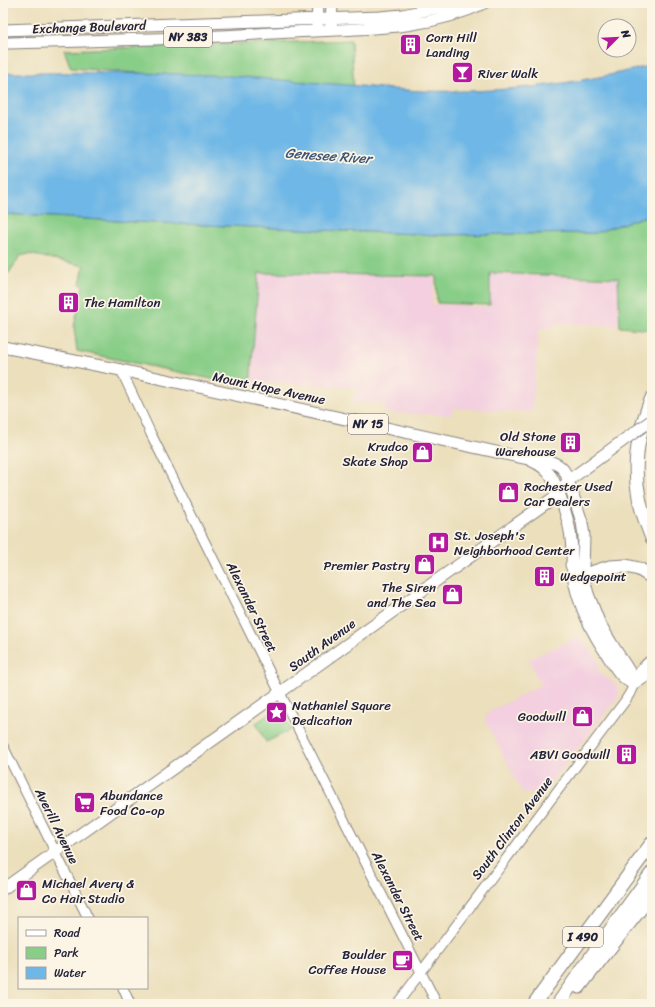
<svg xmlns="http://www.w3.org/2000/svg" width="655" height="1007" font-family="Sriracha,sans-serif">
	<rect width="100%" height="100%" fill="#fcf5e5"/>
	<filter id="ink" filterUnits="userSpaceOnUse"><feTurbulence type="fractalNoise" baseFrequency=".025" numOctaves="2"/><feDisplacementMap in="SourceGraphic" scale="8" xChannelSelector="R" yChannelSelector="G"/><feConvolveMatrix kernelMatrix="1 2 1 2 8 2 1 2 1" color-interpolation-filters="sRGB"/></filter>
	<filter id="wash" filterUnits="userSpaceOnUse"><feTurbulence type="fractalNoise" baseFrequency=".012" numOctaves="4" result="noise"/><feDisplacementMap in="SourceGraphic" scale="16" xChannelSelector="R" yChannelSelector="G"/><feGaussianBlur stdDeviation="0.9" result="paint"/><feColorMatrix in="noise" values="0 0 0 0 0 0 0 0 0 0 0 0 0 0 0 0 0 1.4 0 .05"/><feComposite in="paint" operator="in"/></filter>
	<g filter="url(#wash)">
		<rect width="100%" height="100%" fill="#ebdfbc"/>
		<path fill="#f3cfdf" d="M258 273 435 277 432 304 490 307 491 274 618 279V326L556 323 555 328H539L532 412 452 408V415L385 413 384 404 353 403 357 387 252 382Z
			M580 636 600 663 597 671 616 684 619 690 618 697 540 796 536 794 526 793 523 794 485 720 487 713 540 685 529 659Z"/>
		<path fill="#89ce88" stroke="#567862" d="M351 40 354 89 71 68 64 50Z
			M3 214 135 222 439 235 595 233 652 214V330L620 327 618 278 490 273V305L437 303 436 276 259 273 250 387 77 351 74 327 83 285 80 284 84 266 29 254 20 256 9 273H3Z
			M277 709 281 710 291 730 266 742 256 723Z"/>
		<path fill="#6eb7e6" stroke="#486c90" d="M652 65V214L595 233 438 235 135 222 3 214V73C78 73 154 72 229 76 273 79 316 83 360 86 380 88 401 90 422 91 500 93 576 85 652 65Z"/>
	</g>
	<g filter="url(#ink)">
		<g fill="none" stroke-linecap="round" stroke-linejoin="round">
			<defs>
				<path id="minor" d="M121 370 151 434 280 693 437 1004
					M3 746 88 918
					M123 988 130 1004
					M397 1004 625 701 630 693 634 684"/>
				<path id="major" d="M317 26 318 3
					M331 26 332 3
					M3 30 380 17 403 15 459 3
					M3 43C76 41 148 40 221 36 245 35 269 33 294 32 358 28 424 32 484 3
					M3 347 121 370 528 459C543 461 558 459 566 474L582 522 584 536 583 569 584 579 588 594 599 622 610 641 629 671 634 684
					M532 461C539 464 546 469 551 476 559 489 570 524 571 539 573 554 571 570 575 585 581 610 593 634 608 656 615 667 621 679 634 684
					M636 683 652 672
					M634 684C638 674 643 667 652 660
					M3 889 275 696 409 600 559 494 562 488 569 480 628 437"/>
				<path id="highway" d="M652 398C639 429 632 464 639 497 641 511 647 525 652 538
					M572 565 575 571 580 574H588L610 567 626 566 639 569 652 577
					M579 987 652 894
					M534 1004 652 843
					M558 1004 596 950 652 873"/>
			</defs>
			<use href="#minor" stroke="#86807c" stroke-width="11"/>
			<use href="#major" stroke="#86807c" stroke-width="13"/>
			<use href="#highway" stroke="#86807c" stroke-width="15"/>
			<use href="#minor" stroke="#fff" stroke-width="9"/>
			<use href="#major" stroke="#fff" stroke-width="11"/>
			<use href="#highway" stroke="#fff" stroke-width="13"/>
			<defs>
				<path id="major-bridge" d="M628 437 652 420"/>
			</defs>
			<use href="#major-bridge" stroke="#86807c" stroke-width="13" stroke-linecap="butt"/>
			<use href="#major-bridge" stroke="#fff" stroke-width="11"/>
		</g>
	</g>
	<defs>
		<symbol id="building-square" viewBox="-11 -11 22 22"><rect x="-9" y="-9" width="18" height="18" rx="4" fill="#b5179e" stroke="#fcf5e5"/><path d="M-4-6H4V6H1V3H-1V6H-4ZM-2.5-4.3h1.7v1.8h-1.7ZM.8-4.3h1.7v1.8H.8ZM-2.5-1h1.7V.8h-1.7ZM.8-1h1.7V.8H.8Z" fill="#fff"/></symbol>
		<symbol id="bar-square" viewBox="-11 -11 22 22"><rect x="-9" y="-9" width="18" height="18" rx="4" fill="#b5179e" stroke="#fcf5e5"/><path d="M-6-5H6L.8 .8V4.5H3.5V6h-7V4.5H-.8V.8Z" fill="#fff"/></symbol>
		<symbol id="shop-square" viewBox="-11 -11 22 22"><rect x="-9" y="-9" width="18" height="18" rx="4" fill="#b5179e" stroke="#fcf5e5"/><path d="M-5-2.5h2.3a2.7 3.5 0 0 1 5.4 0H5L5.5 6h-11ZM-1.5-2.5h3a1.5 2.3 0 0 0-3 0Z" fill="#fff"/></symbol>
		<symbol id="hospital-square" viewBox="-11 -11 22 22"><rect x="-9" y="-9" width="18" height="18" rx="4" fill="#b5179e" stroke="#fcf5e5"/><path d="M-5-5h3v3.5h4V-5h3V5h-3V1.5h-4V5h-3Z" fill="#fff"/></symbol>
		<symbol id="sight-square" viewBox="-11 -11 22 22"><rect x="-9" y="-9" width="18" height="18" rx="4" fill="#b5179e" stroke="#fcf5e5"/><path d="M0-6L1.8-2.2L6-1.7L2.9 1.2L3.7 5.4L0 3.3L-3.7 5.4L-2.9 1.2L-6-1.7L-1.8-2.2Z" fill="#fff"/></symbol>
		<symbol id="supermarket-square" viewBox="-11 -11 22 22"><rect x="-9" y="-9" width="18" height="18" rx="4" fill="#b5179e" stroke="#fcf5e5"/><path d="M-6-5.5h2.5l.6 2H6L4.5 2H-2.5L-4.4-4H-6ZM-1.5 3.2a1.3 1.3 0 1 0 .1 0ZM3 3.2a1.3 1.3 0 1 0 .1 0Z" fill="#fff"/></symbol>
		<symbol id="cafe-square" viewBox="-11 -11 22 22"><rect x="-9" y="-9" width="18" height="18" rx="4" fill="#b5179e" stroke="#fcf5e5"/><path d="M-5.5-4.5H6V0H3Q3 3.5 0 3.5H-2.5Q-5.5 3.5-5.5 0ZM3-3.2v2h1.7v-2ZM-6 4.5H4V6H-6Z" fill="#fff"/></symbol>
	</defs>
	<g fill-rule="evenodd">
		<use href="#building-square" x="398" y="32" width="25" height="25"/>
		<use href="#bar-square" x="450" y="60" width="25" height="25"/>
		<use href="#building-square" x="56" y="290" width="25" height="25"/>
		<use href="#building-square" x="558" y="430" width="25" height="25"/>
		<use href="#shop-square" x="410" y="440" width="25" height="25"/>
		<use href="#shop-square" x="496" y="480" width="25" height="25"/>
		<use href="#hospital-square" x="426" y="530" width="25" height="25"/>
		<use href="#shop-square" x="412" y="552" width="25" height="25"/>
		<use href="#building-square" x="532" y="564" width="25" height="25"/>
		<use href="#shop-square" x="440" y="582" width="25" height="25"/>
		<use href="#sight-square" x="264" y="700" width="25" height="25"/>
		<use href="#shop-square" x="570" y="704" width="25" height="25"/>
		<use href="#building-square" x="614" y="742" width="25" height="25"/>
		<use href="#supermarket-square" x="72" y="790" width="25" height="25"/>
		<use href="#shop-square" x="14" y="878" width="25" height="25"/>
		<use href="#cafe-square" x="390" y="948" width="25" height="25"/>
	</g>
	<g text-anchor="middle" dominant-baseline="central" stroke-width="3.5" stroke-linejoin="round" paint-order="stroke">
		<g fill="#fcf5e5" stroke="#63616e" stroke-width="1">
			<rect x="164" y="27" width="48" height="20" rx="3"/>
			<rect x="348" y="414" width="40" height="20" rx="3"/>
			<rect x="563" y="927" width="40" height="20" rx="3"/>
		</g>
		<g font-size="12" font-weight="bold" fill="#22223b">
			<text x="188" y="37">NY 383</text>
			<text x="368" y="424">NY 15</text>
			<text x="583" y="937">I 490</text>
		</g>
		<g font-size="13" fill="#22223b" stroke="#fcf5e5">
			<text transform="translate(89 27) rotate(-2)">Exchange Boulevard</text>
			<text transform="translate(269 388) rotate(12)">Mount Hope Avenue</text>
			<text transform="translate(252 607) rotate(64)">Alexander Street</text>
			<text transform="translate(322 645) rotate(-36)">South Avenue</text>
			<text transform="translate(57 826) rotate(64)">Averill Avenue</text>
			<text transform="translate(512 828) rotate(-53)">South Clinton Avenue</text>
			<text transform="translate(398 896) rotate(63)">Alexander Street</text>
		</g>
		<g font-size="13" fill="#22223b" stroke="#fcf5e5" text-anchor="start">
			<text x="426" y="37">Corn Hill<tspan x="426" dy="15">Landing</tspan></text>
			<text x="478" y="73">River Walk</text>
			<text x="84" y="302">The Hamilton</text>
			<text x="556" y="436" text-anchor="end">Old Stone<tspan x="556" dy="15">Warehouse</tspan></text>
			<text x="408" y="446" text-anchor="end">Krudco<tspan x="408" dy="15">Skate Shop</tspan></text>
			<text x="524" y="486">Rochester Used<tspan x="524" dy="15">Car Dealers</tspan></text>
			<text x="454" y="535">St. Joseph's<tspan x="454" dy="15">Neighborhood Center</tspan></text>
			<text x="410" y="565" text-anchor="end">Premier Pastry</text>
			<text x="560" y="576">Wedgepoint</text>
			<text x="436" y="587" text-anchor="end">The Siren<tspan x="436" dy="15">and The Sea</tspan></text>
			<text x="292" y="705">Nathaniel Square<tspan x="292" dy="15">Dedication</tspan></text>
			<text x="566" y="716" text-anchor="end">Goodwill</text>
			<text x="610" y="754" text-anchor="end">ABVI Goodwill</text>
			<text x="100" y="795">Abundance<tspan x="100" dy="15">Food Co-op</tspan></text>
			<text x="42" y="883">Michael Avery &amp;<tspan x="42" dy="15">Co Hair Studio</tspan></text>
			<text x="386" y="954" text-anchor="end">Boulder<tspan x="386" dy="15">Coffee House</tspan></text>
		</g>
		<g font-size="14" font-style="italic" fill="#3d5677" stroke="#fcf5e5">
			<text transform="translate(328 156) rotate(4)">Genesee River</text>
		</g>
	</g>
	<rect width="655" height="1007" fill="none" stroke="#fcf5e5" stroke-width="16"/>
	<rect x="18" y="917" width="130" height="72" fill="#fcf5e5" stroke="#a5a1a1"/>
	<rect x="26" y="930" width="20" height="6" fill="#ffffff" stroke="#a5a1a1"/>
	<text x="54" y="937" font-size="12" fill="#22223b">Road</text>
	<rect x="26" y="947" width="20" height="12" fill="#89ce88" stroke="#a5a1a1"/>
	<text x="54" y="957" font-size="12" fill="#22223b">Park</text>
	<rect x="26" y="967" width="20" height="12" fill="#6eb7e6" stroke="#a5a1a1"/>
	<text x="54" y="977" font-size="12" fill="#22223b">Water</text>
	<g transform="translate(617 38) rotate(66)"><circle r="19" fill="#fcf5e5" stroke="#a5a1a1"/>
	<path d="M0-3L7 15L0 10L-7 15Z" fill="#b5179e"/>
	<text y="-6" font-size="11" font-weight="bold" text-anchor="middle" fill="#22223b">N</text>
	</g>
</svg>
